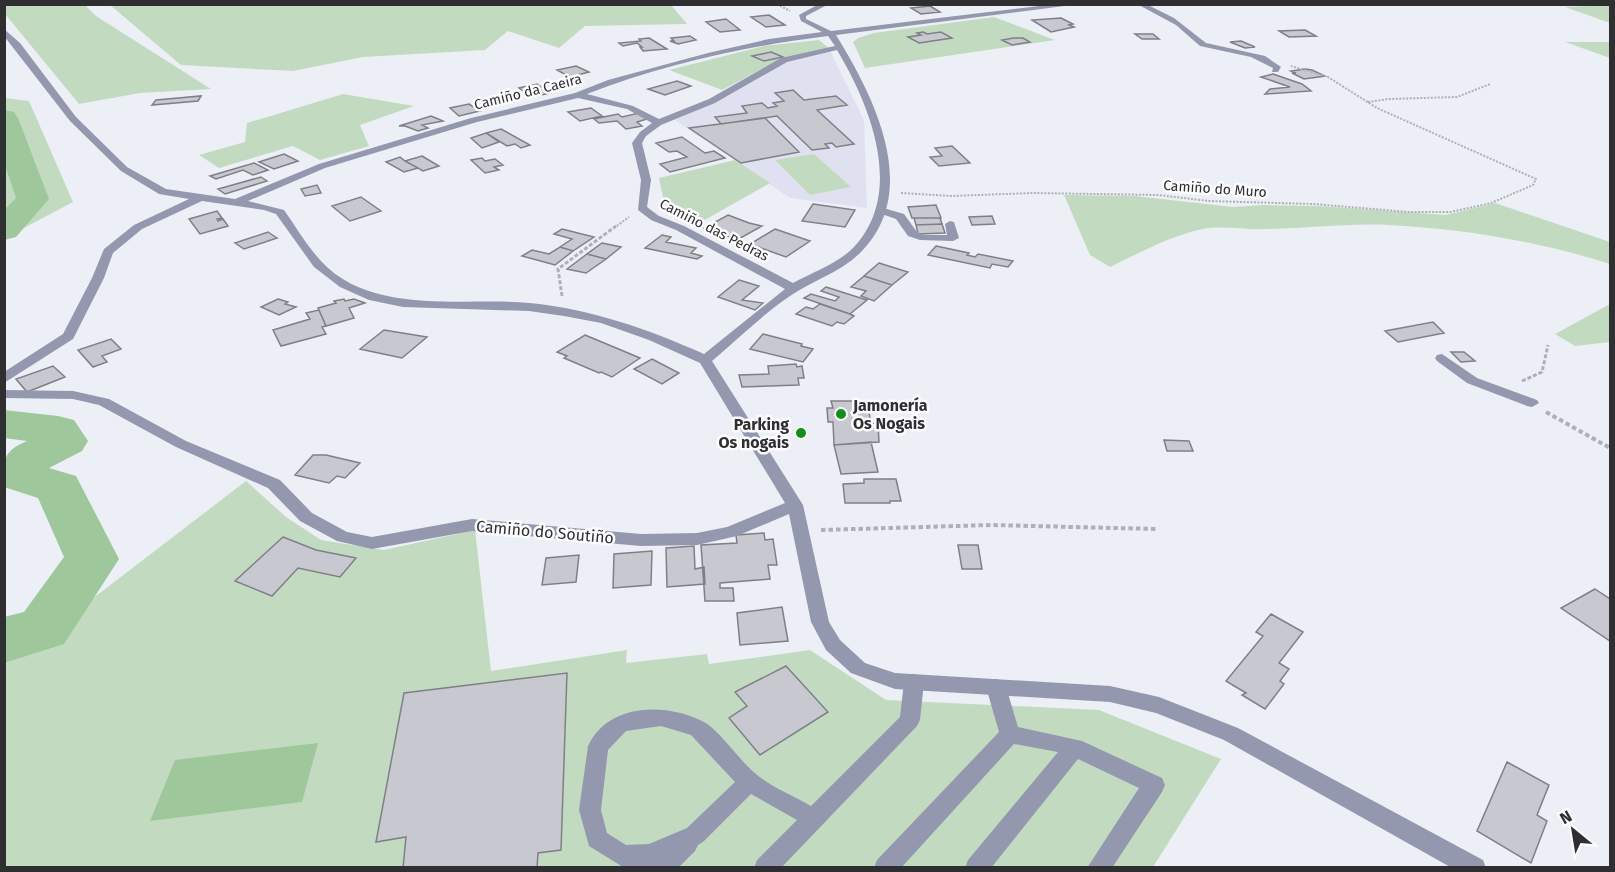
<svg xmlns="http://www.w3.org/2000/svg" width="1615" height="872" font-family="'Fira Sans',sans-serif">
	<rect width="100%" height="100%" fill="#edeff7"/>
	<path fill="#dfe1f0" d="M830 51 864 120 867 208 790 198 675 120 728 96 786 62Z"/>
	<path fill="#c2dbc0" d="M4 5H85L96 16 211 89 140 93 79 104 5 14Z
		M671 5 687 24 585 26 559 48 508 31 485 50 363 57 293 71 181 65 110 5Z
		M1610 5V23L1565 7Z
		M994 17 1055 40 865 68 853 42 858 38 874 33Z
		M819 40 829 48 781 59 722 90 669 70 764 46Z
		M1565 42H1610V58Z
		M343 94 414 106 360 125 369 146 320 160 293 146 219 168 199 155 245 142 247 123Z
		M5 98 29 101 73 202 5 238Z
		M814 154 851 187 810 195 775 160Z
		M735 160 770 183 694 226 665 207 659 178Z
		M1064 195 1135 196 1233 207 1263 205 1319 206 1446 215 1495 203 1610 242V264C1538 241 1464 229 1388 225 1347 223 1306 229 1265 229 1244 230 1223 225 1202 229 1170 236 1139 253 1110 267L1090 255Z
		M1610 304V342L1575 346 1555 334Z
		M246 481 286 517 321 540 384 550 475 530 491 671 627 650 626 663 707 654 709 664 810 650 886 700 1099 710 1221 759 1153 867 5 868V617L49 632Z"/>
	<path fill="#9fc79c" d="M318 743 302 802 150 821 175 760Z"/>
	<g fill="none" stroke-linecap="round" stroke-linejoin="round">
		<path fill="#9fc79c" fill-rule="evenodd" d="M4 110 14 112 18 118 49 199 16 237 4 240V210L16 198 4 162Z
			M4 410 58 416 74 420 88 441 82 451 49 468 76 476 119 559 64 644 4 663V617L24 612 64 557 38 498 4 487C4 461 1 452 27 441L4 438Z"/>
	</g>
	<path fill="#c7c8d0" stroke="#7f8087" stroke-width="1.5" d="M930 6 940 12 921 14 911 8Z
		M769 15 785 25 766 27 751 17Z
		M1061 18 1073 24 1069 25 1074 27 1051 32 1032 20Z
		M726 19 740 30 720 32 706 22Z
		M1305 30 1316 36 1289 37 1279 31Z
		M923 32 927 34 941 32 952 38 919 43 908 37 921 35 917 33Z
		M1135 34H1153L1159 39H1142Z
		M690 36 696 40 678 44 670 41H674L671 38Z
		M649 38 667 49 643 51 640 47H642L637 43 623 46 619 43 641 41 639 39Z
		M1014 38H1023L1030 42 1012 45 1002 40Z
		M1241 41 1255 47 1245 48 1230 42Z
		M771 52 783 57 764 61 752 56Z
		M576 66 589 72 570 77 557 70Z
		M1305 69 1312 70 1325 76 1304 79 1292 73H1296L1291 71Z
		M1273 74 1302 84 1311 91 1265 94 1270 89 1290 87 1261 77Z
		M677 81 691 86 665 95 648 89Z
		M537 84 550 93 531 97 519 88Z
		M793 90 804 100 836 96 847 105 817 110 854 144 836 147 832 143 825 144 829 148 812 150 777 116 721 124 715 117 747 113 742 106 762 103 768 108 777 106 773 103 784 101 775 93Z
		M201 96 198 101 152 105 156 100Z
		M469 104 480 111 459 116 450 108Z
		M591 108 602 116 580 121 568 112Z
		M639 113 647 119 637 122 642 126 626 129 617 121 599 123 594 119 618 114 622 117Z
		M431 116 443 121 422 125 428 128 418 131 405 126H399Z
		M765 118 799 152 741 163 689 128Z
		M501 129 530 145 521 148 515 144 507 146 486 133Z
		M486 133 499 142 482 148 471 138Z
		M682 137 705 153 714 151 725 158 670 172 660 164 687 157 677 151 669 152 656 143Z
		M952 146 970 163 939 166 930 157 942 156 935 148Z
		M284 154 298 161 274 169 259 162Z
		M422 156 439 166 423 171 405 161Z
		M400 157 405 161 418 168 404 172 386 162Z
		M482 158 485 161 495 159 503 165 494 167 499 170 485 173 471 160Z
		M254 163 268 170 253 175 243 170 216 179 210 176Z
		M261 177 267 181 225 194 218 189Z
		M317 185 321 193 305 196 301 189Z
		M361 197 381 211 350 221 332 206Z
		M813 204 855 210 845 227 802 221Z
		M936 205 941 218H912L908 207Z
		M217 211 222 218 217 219 218 221 223 219 228 226 200 234 189 219Z
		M728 215 749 223 762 226 737 240 704 228Z
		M992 216 995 224 972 225 969 217Z
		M914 218H940L942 224 916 225Z
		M942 224 945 233 918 234 916 225Z
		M562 229 594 237 573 251 560 247 572 239 554 234Z
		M775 229 810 241 786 257 750 244Z
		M268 232 277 238 244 249 235 243Z
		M662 235 671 237 666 242 696 248 691 253 702 256 697 259 645 248Z
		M602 243 621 247 606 259 587 254Z
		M936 246 969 253 967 255 975 257 978 254 1013 261 1008 267 992 264 990 268 928 255Z
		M560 247 573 251 555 265 522 256 532 250 549 254Z
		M587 254 606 259 586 273 567 269Z
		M879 263 908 272 892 285 864 276Z
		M864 276 892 285 874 301 861 296 866 291 851 287Z
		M739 280 759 286 742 300 763 303 755 310 718 297Z
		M826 287 867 300 850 314 804 298 811 294 835 301 839 297 821 291Z
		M278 299 288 302 285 304 296 307 279 315 261 307Z
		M344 299 345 301 354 299 365 303 349 308 354 318 326 326 318 308 336 303 334 301Z
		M820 304 850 314 854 316 844 324 837 322 832 326 796 314 806 307 813 309Z
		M319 310 326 326 322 327 326 334 281 346 273 330 310 319 306 313Z
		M1433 322 1444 333 1398 342 1385 331Z
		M384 330 427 337 402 358 360 349Z
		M763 334 802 344 801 346 813 349 803 362 750 349Z
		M585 335 640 358 612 377 601 372 599 373 564 358 567 356 557 352Z
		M111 339 121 349 102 356 107 362 93 367 78 350Z
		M1451 352H1464L1475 361 1461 362Z
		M652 359 679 373 662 384 634 369Z
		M796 364 797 367 802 366 804 378H798L799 385 742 387 739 375 769 374 768 366Z
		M53 366 65 377 27 392 16 379Z
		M831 401H868L870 419H859L860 424 878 423 879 442 834 445 833 422H828L827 408H833Z
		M1164 440 1189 441 1193 451H1167Z
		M871 442 878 472 841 474 834 445Z
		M313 455H326L360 463 345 478 337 476 329 483 295 475Z
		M864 479H896L901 501H890V503H845L843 484 864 483Z
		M764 533 765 540 773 539 777 565H768L770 579 720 583V588H733L734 601H705L701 545 737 543 736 535Z
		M283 537 316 550 356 558 340 577 298 568 272 596 235 581Z
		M958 545H978L982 569H962Z
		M694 546 695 569 704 567 705 584 667 587 666 548Z
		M652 551 651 585 613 588 614 554Z
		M579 555 576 582 542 585 546 558Z
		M1595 589 1610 599V641L1561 608Z
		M782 607 788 641 740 645 737 613Z
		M1271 614 1303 632 1279 663 1289 669 1280 681 1284 684 1265 709 1242 695 1246 693 1226 681 1263 636 1256 632Z
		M786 666 828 712 760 755 729 718 747 706 735 692Z
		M567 673 561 850 538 853 537 868H403L406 837 376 842 404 693Z
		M1507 762 1549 785 1537 815 1547 821 1531 863 1477 831Z"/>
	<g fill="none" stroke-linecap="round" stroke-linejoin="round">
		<path stroke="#aeb0b6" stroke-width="2" stroke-dasharray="2 1.5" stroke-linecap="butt" d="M777 4 790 11
			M1368 102 1388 99 1457 97 1490 84
			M901 193 952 196 1032 193 1158 195 1209 201 1313 204 1409 212H1451L1491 203 1533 185 1536 179 1377 108 1328 77 1291 66
			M614 228 629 217"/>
		<path stroke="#aeb0b6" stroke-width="3" stroke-dasharray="4 2" stroke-linecap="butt" d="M562 296 558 269 616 226
			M1522 381 1542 372 1548 345"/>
		<path stroke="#aeb0b6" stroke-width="4" stroke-dasharray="4.5 3" stroke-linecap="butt" d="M1546 412 1610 448
			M821 530 991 525 1156 529"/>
		<path fill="#9498ae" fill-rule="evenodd" d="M880 207 904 214 917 232 925 235H947L945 224 950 221 954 222 959 238 953 241 920 240 908 236 896 219 876 212 875 210Z
			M1442 354 1477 378 1537 400 1539 403 1532 407 1527 406 1467 383 1437 361 1435 358 1437 355Z
			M914 674 921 676 924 682 920 720 917 726 781 868H754L757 860 797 820 751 794 703 842 698 845 695 851 678 868 623 867 589 846 579 810 588 746C608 703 666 702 704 722 720 731 740 761 756 774 771 787 794 796 811 806L900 717 904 682 907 676ZM661 726 691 735 735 782 687 828 649 844 626 845 607 833 601 810 608 750 626 731Z
			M996 679 1003 681 1006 687 1018 727 1082 741 1162 778 1165 785 1162 792 1112 868H1087L1139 788 1078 759 991 868H965L968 860 1058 752 1014 744 901 868H874L877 860 999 732 986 687 989 681Z"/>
		<path fill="#9498ae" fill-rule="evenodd" d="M819 4H829L806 16V19L831 31 1056 4H1080L836 35C873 95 923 191 860 253 841 272 812 281 790 296 762 315 738 339 712 361L803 505 829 622 840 640 865 663 895 673 1110 686 1159 697 1238 728 1483 860 1486 868H1452L1224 740 1156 713 1110 702 895 689 851 673 826 650 811 622 789 514 737 536 697 545 641 546 472 531 372 549 337 541 300 521 268 488 176 447 99 405 73 399 4 398V390L73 391 109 399 186 441 280 480 312 513 347 532 372 537 472 519 641 534 697 533 727 527 785 503 700 363 649 340 601 323 564 316 529 311 403 307 369 300 340 287 314 267 276 214 264 210 202 201 142 229 113 253 104 278 73 339 4 383V372L63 334 92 278 104 249 134 225 189 199 159 194 121 171 70 121 4 36V29L20 43 76 117 127 167 166 189 235 199 319 164 471 118 575 93 608 80 708 53 769 39 822 32 801 21 799 15ZM828 36 835 46 781 58 709 99 659 119 633 106 587 94C664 64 747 46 828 36ZM837 50C870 105 906 193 853 248 837 264 813 272 793 283L684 226 659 216 647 207 651 180 642 143 646 136 661 125 715 103 787 62ZM578 98 627 109 652 123 640 132 632 143 641 180 638 210 651 220 676 230 785 289 704 354C648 329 591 309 530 303 464 297 371 316 321 261 307 246 296 227 284 210L248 201 325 168 477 122Z
			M1137 4H1146L1174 18 1206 43 1265 56 1281 67 1278 72H1272L1273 68 1251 57 1200 46 1176 25Z"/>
	</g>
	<g fill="#148e1a" stroke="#fcfcfe" stroke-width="2">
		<circle cx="841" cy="414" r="6"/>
		<circle cx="801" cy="433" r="6"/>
	</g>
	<g text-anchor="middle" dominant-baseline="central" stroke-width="5" stroke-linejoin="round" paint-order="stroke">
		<g font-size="14" fill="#2f2f32" stroke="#fcfcfe">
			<text transform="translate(528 92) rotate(-14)">Camiño da Caeira</text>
			<text transform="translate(1215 189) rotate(4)">Camiño do Muro</text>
			<text transform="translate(714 230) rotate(27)">Camiño das Pedras</text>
		</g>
		<g font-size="16" font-weight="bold" fill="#2f2f32" stroke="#fcfcfe" text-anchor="start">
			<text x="853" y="405">Jamonería<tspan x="853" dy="18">Os Nogais</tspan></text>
			<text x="789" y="424" text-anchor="end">Parking<tspan x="789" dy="18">Os nogais</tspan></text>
		</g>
		<g font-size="16" fill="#2f2f32" stroke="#fcfcfe">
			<text transform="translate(545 532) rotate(5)">Camiño do Soutiño</text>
		</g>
	</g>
	<rect width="1615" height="872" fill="none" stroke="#2f2f32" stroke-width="12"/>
	<g transform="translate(1573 830) rotate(330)" stroke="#fcfcfe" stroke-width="4.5" paint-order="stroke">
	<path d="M0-4.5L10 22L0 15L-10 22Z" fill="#2f2f32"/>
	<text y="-9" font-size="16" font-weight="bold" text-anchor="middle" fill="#2f2f32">N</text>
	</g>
</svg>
